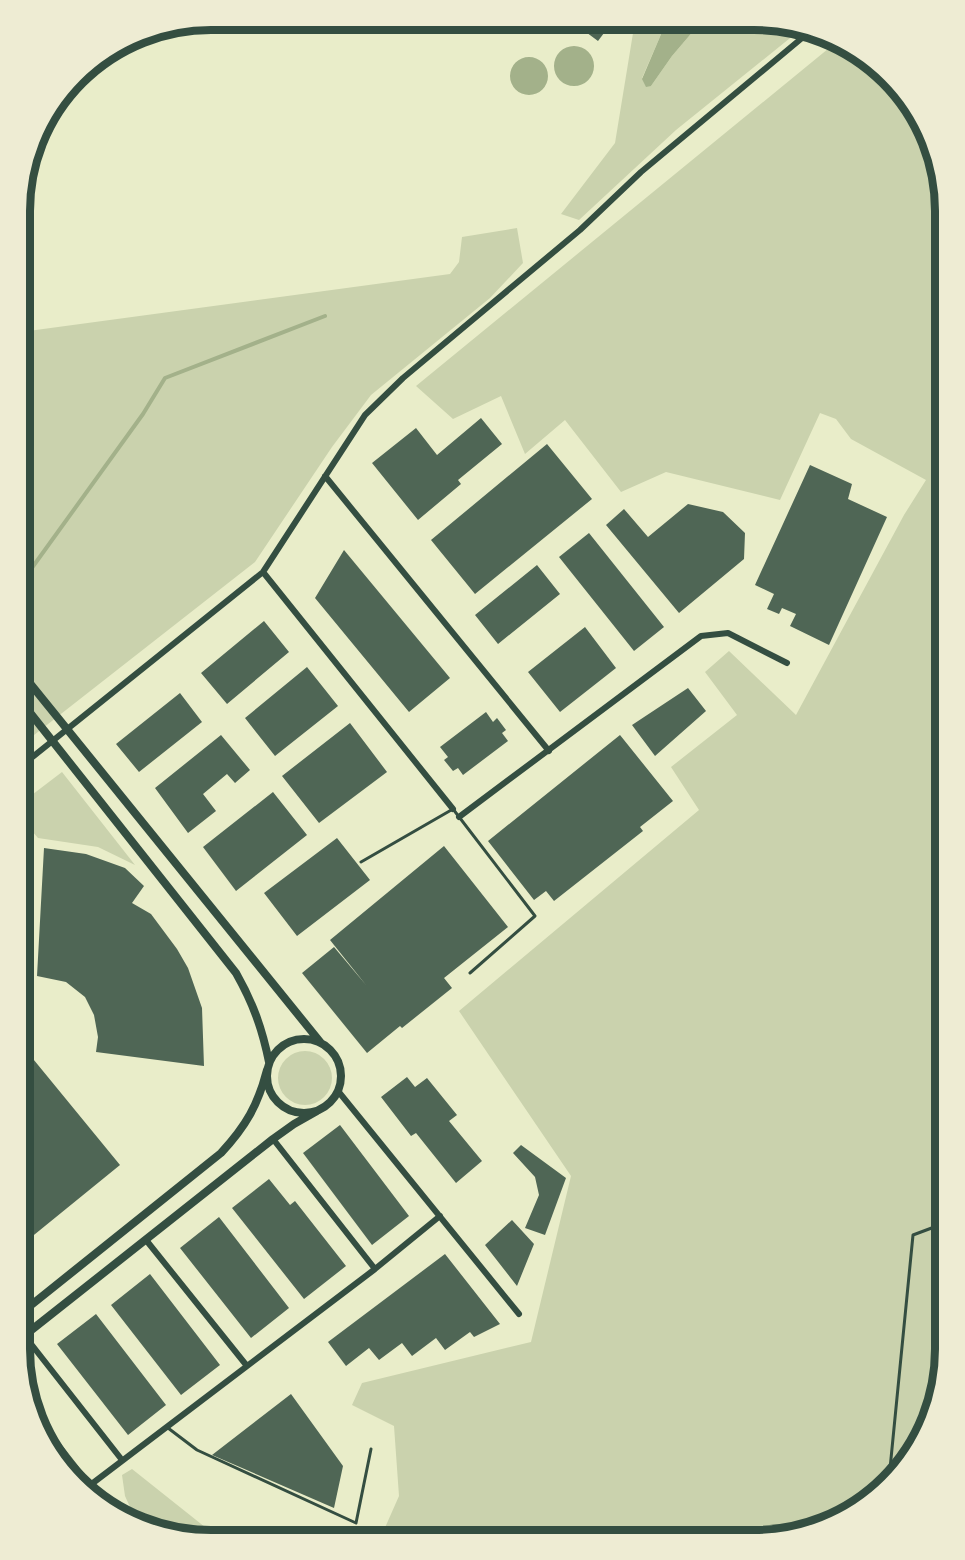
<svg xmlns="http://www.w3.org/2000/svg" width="965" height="1560" font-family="Quicksand,sans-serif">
	<rect width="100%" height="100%" fill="#e9edc9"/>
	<path fill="#cad2ad" d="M635 21H661L662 32 642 78 651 86 672 56 695 29 698 21H779L800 30 676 130 579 220 561 214 615 143Z
		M834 44 871 59 931 138 945 211V1362L935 1411 906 1465 827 1526 754 1540 380 1539 399 1496 394 1426 352 1405 362 1383 531 1342 571 1176 459 1011 699 810 671 767 737 715 705 672 729 651 796 715 904 515 926 480 851 439 836 419 820 413 780 500 666 472 621 492 565 420 525 454 501 396 453 419 416 386Z
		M517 228 523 263 490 298 371 395 332 447 255 562 20 746 21 332 450 274 459 262 462 237Z
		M62 772 135 865 98 847 38 838 20 817V804Z
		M278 1078a27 27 0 1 1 54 0a27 27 0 1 1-54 0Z
		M132 1469 220 1539H186L135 1518 125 1496 122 1475Z"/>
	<path fill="#a3b18a" d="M661 21H698L695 29 672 56 651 86 646 87 642 79 662 32Z
		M554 66a20 20 0 1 1 40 0a20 20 0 1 1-40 0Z
		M510 76a19 19 0 1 1 38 0a19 19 0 1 1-38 0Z"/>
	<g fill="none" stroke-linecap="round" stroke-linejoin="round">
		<path stroke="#a3b18a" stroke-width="4" d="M21 583 143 414 165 378 325 316"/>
	</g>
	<path fill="#4f6655" d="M325 20H360L352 27 345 29 331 26Z
		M571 21H613L598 41Z
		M481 418 502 444 458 480 461 484 418 520 372 463 416 428 437 455Z
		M547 444 592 499 475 594 431 540Z
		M810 465 852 484 848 499 887 517 829 645 790 626 796 614 782 608 779 614 767 609 774 594 755 585Z
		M688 504 723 512 745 533 744 559 679 613 606 525 624 509 648 537Z
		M589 533 664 627 634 651 559 557Z
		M344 550 450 678 409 712 315 598Z
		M537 565 560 594 498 644 475 615Z
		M264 621 289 652 227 704 201 673Z
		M585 627 616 668 560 712 528 672Z
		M307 667 338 706 275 756 245 718Z
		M688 688 706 711 655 756 632 725Z
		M180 693 202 722 139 772 116 744Z
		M486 712 493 722 497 718 506 730 502 733 508 741 463 775 458 768 453 771 444 760 448 757 440 747Z
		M350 723 387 772 319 823 282 776Z
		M221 735 250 770 235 783 227 774 203 794 216 811 188 833 155 788Z
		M620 735 673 801 640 827 643 831 554 901 546 891 534 900 488 841Z
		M273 792 307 835 236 891 203 847Z
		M337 838 370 880 297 936 264 893Z
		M444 846 508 927 444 978 452 988 402 1028 400 1026 367 1053 302 973 334 947 366 985 330 940Z
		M44 848 86 854 125 868 144 886 132 903 151 914 177 949 188 968 202 1008 204 1066 96 1052 98 1037 94 1015 85 997 66 982 37 976Z
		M20 1043 120 1165 29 1239 20 1228Z
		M407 1077 415 1087 427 1078 457 1115 449 1121 482 1161 456 1183 416 1133 411 1136 381 1097Z
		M340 1125 409 1216 372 1245 303 1153Z
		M521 1145 566 1178 545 1235 525 1228 539 1195 535 1177 513 1153Z
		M269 1179 290 1205 295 1201 346 1266 304 1299 232 1208Z
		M219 1217 289 1308 251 1338 180 1248Z
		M512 1220 534 1244 517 1286 485 1245Z
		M445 1254 500 1324 474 1337 470 1332 445 1350 436 1338 412 1356 402 1343 379 1360 369 1348 346 1366 328 1342Z
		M150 1274 220 1365 181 1395 111 1305Z
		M96 1314 166 1405 128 1435 57 1344Z
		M291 1394 343 1466 334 1508 212 1455Z
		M30 1404 83 1472 76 1477 34 1422Z"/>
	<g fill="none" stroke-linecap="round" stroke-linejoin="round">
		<path stroke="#344e41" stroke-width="3" d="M361 862 453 809 535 916 470 973
			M168 1428 197 1450 356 1523 371 1449
			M889 1479 913 1235 945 1223"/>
		<path stroke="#344e41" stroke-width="6" d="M325 476 549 751
			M263 572 453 809
			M20 767 263 572 365 415 403 378 580 230 641 172 808 33
			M459 817 701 636 728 633 787 663
			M338 1091 519 1314
			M273 1139 375 1269
			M146 1240 247 1366
			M24 1335 122 1460
			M85 1489 375 1269 440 1216"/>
		<path stroke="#344e41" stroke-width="8" d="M20 671 321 1043
			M20 700 236 973C253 1003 262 1028 269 1062
			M267 1076a37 37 0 1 1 74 0a37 37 0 1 1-74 0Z
			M20 1314 221 1153C246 1126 258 1105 267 1070
			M20 1339 273 1139 294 1124 317 1111"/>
	</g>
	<path d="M0 0H965V1560H0ZM211 30H754A181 181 0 0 1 935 211V1349A181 181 0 0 1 754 1530H211A181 181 0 0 1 30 1349V211A181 181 0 0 1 211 30Z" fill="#eeecd3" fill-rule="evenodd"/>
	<path fill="none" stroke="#344e41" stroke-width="8" d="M211 30H754A181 181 0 0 1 935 211V1349A181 181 0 0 1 754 1530H211A181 181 0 0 1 30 1349V211A181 181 0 0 1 211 30Z"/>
</svg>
